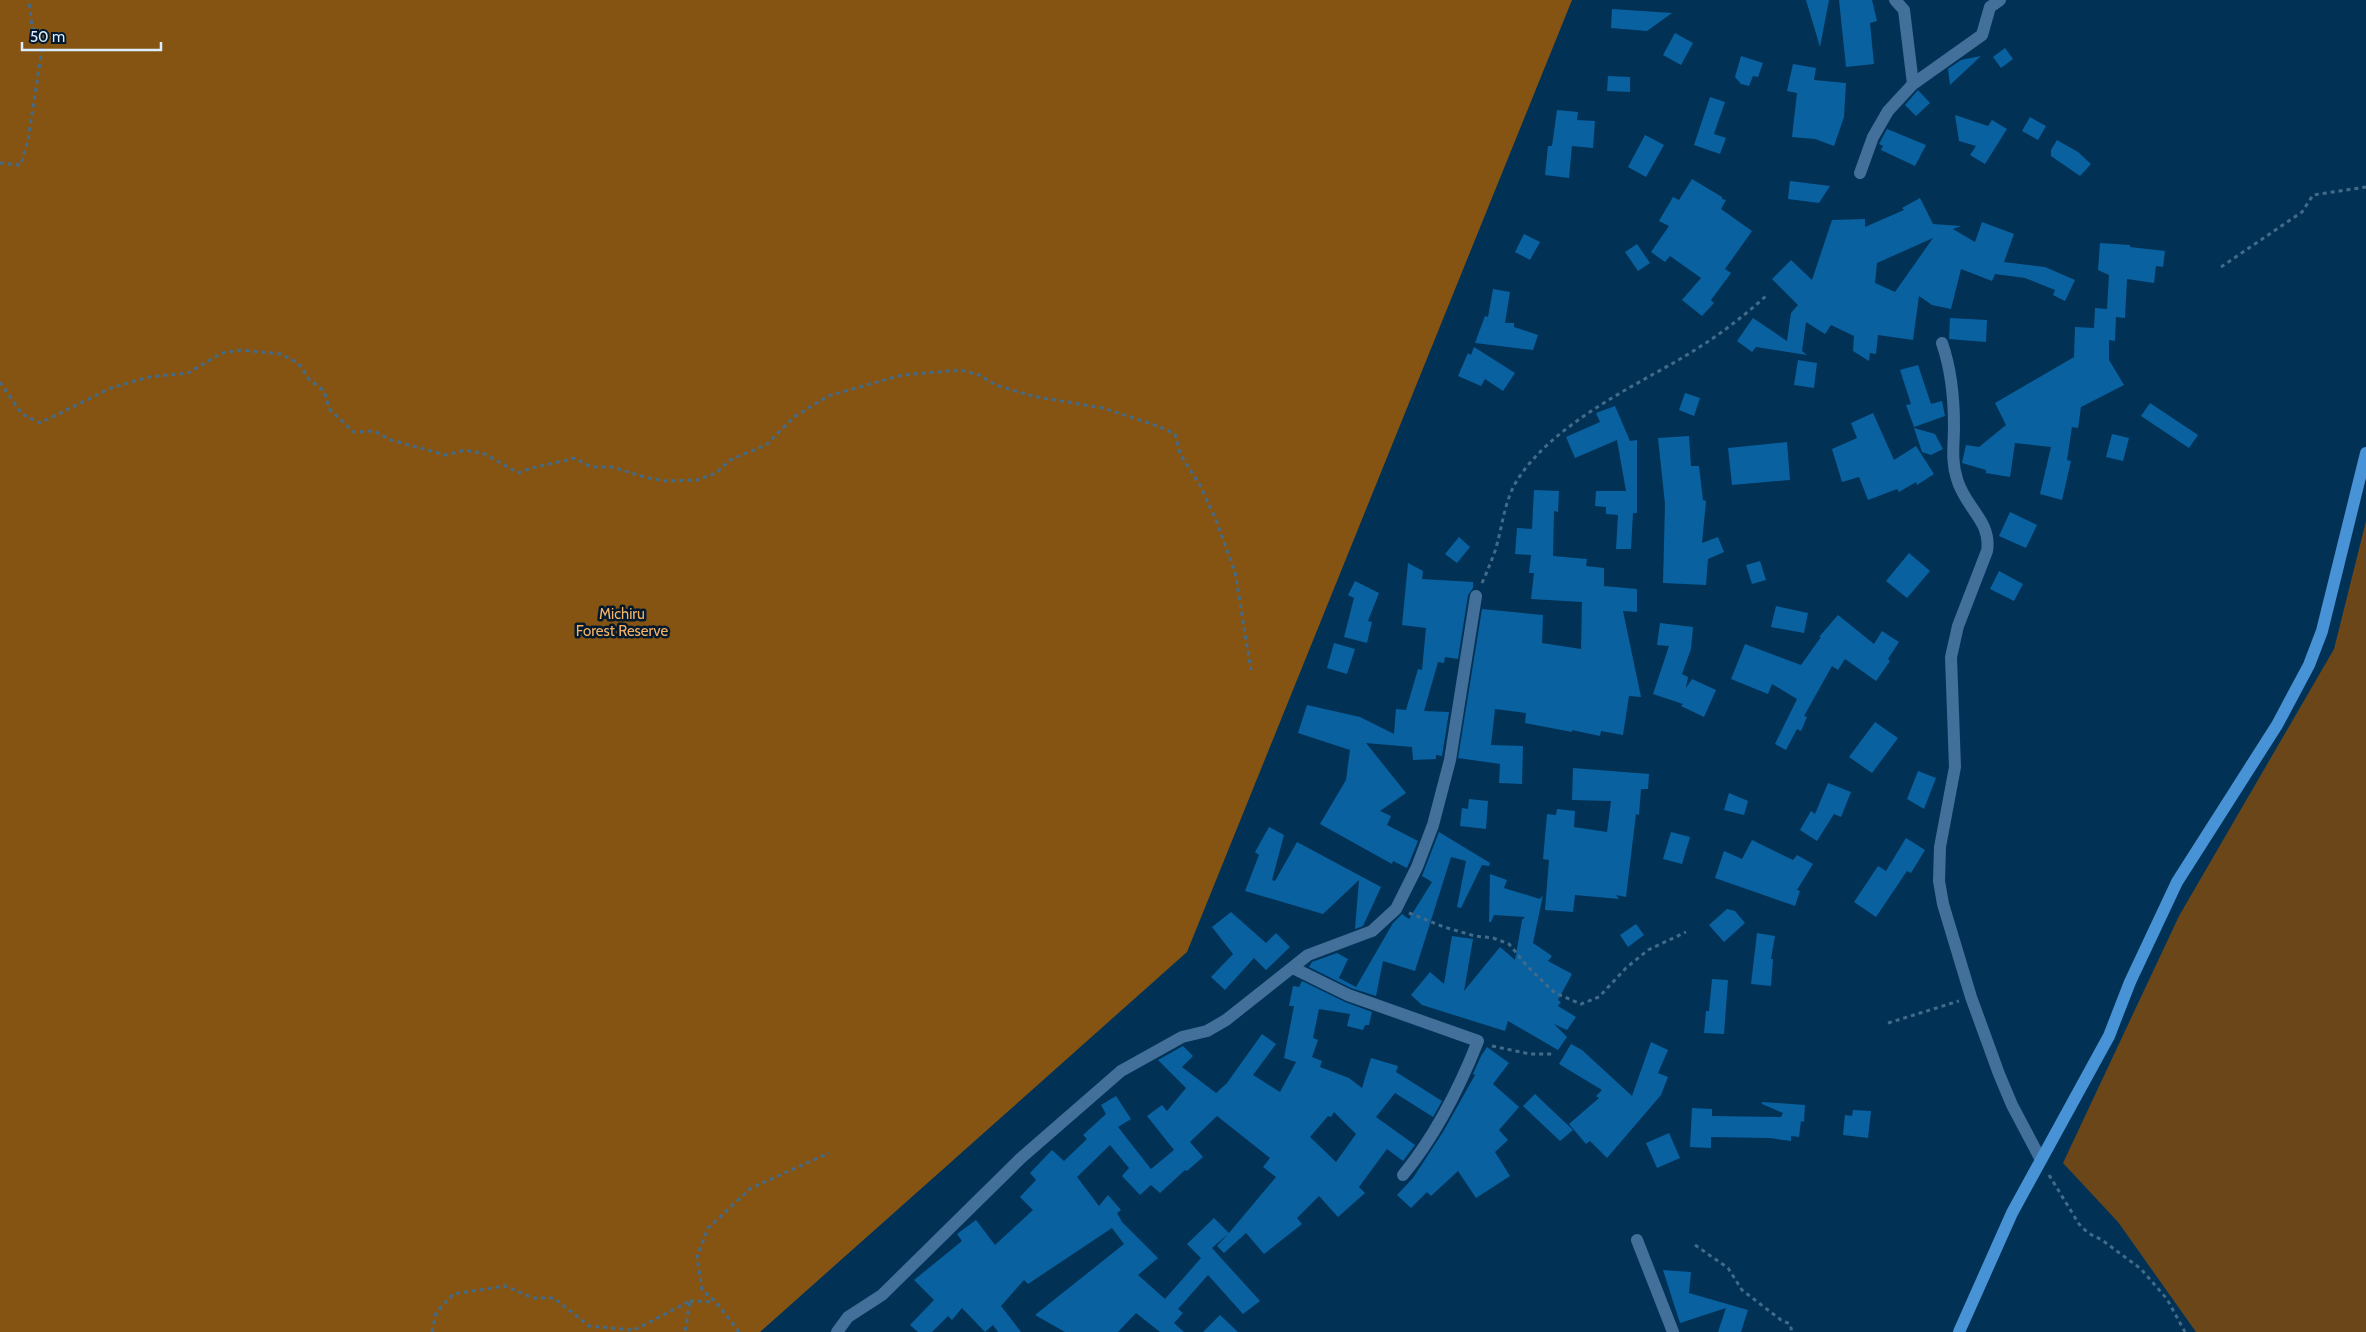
<svg xmlns="http://www.w3.org/2000/svg" width="2366" height="1332" font-family="Cabin,sans-serif">
	<rect width="100%" height="100%" fill="#013256"/>
	<path fill="#6b4619" d="M2366 521V1332H2196L2118 1222 2063 1163 2179 916 2334 649Z"/>
	<path fill="#855413" d="M0 0H1572L1187 952 760 1332H0Z"/>
	<path fill="#0961a0" fill-rule="evenodd" d="M1806 0H1829L1820 47Z
		M1839 0H1872L1877 21 1870 23 1874 64 1846 67Z
		M1612 9 1672 13 1647 31 1611 28Z
		M1675 33 1693 43 1681 65 1663 55Z
		M2005 48 2013 59 2001 68 1993 57Z
		M1741 56 1763 63 1758 77 1753 76 1749 86 1741 84 1735 77Z
		M1981 56 1950 85 1948 69 1961 60Z
		M1793 64 1816 68 1814 80 1846 83 1844 117 1834 146 1815 139 1792 137 1797 93 1787 91Z
		M1608 76 1630 77V92L1607 91Z
		M1918 90 1930 103 1916 116 1905 105Z
		M1710 97 1725 102 1714 134 1726 138 1720 154 1694 145Z
		M1557 110 1578 112 1577 120 1595 121 1593 148 1572 146 1569 178 1545 175 1548 146H1552Z
		M1955 115 1988 126 1992 120 2007 129 1985 164 1970 155 1976 146 1959 141Z
		M2030 117 2046 126 2038 140 2022 131Z
		M1887 129 1926 145 1915 166 1881 150 1883 146 1879 144Z
		M1645 135 1664 145 1646 177 1628 167Z
		M2057 140 2078 152 2091 164 2080 176 2051 156V150Z
		M1692 179 1722 197V199L1726 200 1721 209 1752 231 1725 269 1731 273 1711 300 1714 303 1702 316 1682 300 1701 278 1670 256 1665 262 1651 252 1669 226 1659 221 1673 197 1679 200Z
		M1790 181 1830 186 1819 203 1788 199Z
		M1920 198 1933 224 1961 226 1953 229 1975 242 1982 222 2014 234 2004 262 2045 267 2075 280 2065 301 2053 295 2055 290 2025 278 1995 274 1992 281 1961 269 1951 309 1932 305 1919 296 1913 340 1878 335 1876 354 1870 353 1869 361 1853 351 1854 336 1831 325 1825 334 1806 322 1802 351 1807 355 1756 347 1752 352 1737 341 1753 318 1787 341 1791 313 1798 305 1772 279 1791 260 1812 280 1832 220 1865 219V227L1904 210 1902 208ZM1933 238 1895 292 1875 283 1877 263Z
		M1524 234 1540 242 1530 260 1515 252Z
		M2100 243 2130 245V247L2165 251 2163 267 2156 266 2154 283 2127 279 2125 318 2116 317 2115 341 2109 340V360L2124 385 2081 407 2078 428 2072 427 2067 460 2071 461 2062 500 2040 494 2051 447 2015 443 2010 477 1986 473V470L1962 463 1966 445 1979 447 2006 425 1995 403 2074 357 2075 327 2094 328 2095 308 2107 309 2109 275 2098 270Z
		M1637 244 1650 263 1638 271 1625 252Z
		M1493 289 1510 292 1505 323H1514V327L1538 335 1533 350 1475 343 1485 316 1488 317Z
		M1950 318 1987 320 1986 342 1949 339Z
		M1474 347 1515 373 1503 391 1485 379 1481 386 1458 376 1468 353 1471 355Z
		M1798 360 1817 363 1814 388 1794 385Z
		M1918 365 1931 404 1942 401 1945 416 1914 427 1906 405 1911 404 1900 370Z
		M1685 393 1700 398 1694 416 1679 410Z
		M2150 403 2198 435 2189 448 2141 416Z
		M1615 406 1630 441 1637 440V513H1633L1631 549H1616L1618 515 1606 514V507L1595 506 1596 491H1626L1617 440 1575 458 1566 437 1600 422 1596 413Z
		M1873 413 1894 460 1916 446 1934 474 1917 485 1916 482 1899 492 1897 489 1868 500 1859 477 1842 482 1832 449 1857 438 1851 423Z
		M1914 428 1935 434 1943 449 1931 455 1922 452Z
		M2112 434 2129 438 2123 461 2106 457Z
		M1689 436 1691 466H1699L1703 500 1706 501 1702 543 1718 537 1724 552 1708 559 1706 585 1663 583 1665 504 1658 438Z
		M1787 442 1790 480 1732 485 1728 448Z
		M1534 490 1559 491 1558 512 1554 511 1553 556 1587 559 1586 566 1604 568V586L1637 589V612L1623 611 1641 697 1629 696 1623 735 1601 731 1600 736 1572 730V732L1525 723 1526 713 1495 709 1491 745 1523 746 1522 784 1499 783 1500 764 1458 758 1482 609 1543 615 1542 643 1581 649 1582 602 1531 599 1534 573H1529L1531 555 1515 554 1517 528 1532 529Z
		M2010 512 2037 525 2026 548 1999 536Z
		M1459 537 1470 547 1457 563 1445 554Z
		M1909 553 1930 571 1907 598 1886 581Z
		M1760 561 1766 580 1752 584 1746 565Z
		M1408 563 1423 571 1422 579 1473 582V588L1468 595 1458 659 1445 657 1444 663 1438 662 1424 711 1449 712 1442 756 1436 755V759L1413 760 1412 747 1366 743 1406 793 1380 811 1391 816 1387 825 1418 841 1407 868 1393 861 1392 864 1320 824 1346 780 1350 750 1298 733 1307 705 1360 717 1394 734 1396 709 1406 710 1418 669 1422 670 1426 628 1402 625Z
		M1999 571 2023 584 2014 601 1990 589Z
		M1355 581 1379 593 1368 621 1372 622 1367 643 1344 637 1354 598 1348 595Z
		M1776 606 1808 613 1804 633 1771 627Z
		M1838 615 1874 644 1882 631 1899 642 1888 659 1890 661 1876 681 1845 659 1838 670 1832 666 1804 716 1807 717 1801 731 1797 729 1786 750 1775 744 1797 699 1772 684 1768 694 1731 679 1745 644 1801 665 1821 637H1819Z
		M1660 623 1693 627 1691 649 1682 674 1688 677 1686 688 1692 679 1716 690 1704 717 1681 706 1683 704 1653 694 1669 646 1657 645Z
		M1334 643 1355 649 1347 674 1327 668Z
		M1875 722 1898 738 1872 773 1849 757Z
		M1573 768 1649 774 1648 789H1641L1639 815 1636 814 1626 897 1616 895 1619 899 1575 895 1573 912 1545 910 1549 860 1543 859 1547 814 1556 815 1557 809 1575 811 1574 827 1607 832 1611 801 1572 800Z
		M1918 771 1936 778 1924 809 1907 799Z
		M1828 783 1851 792 1841 817 1834 814 1817 841 1800 830 1811 811 1815 814Z
		M1729 793 1748 801 1744 815 1724 810Z
		M1469 799 1488 801 1486 829 1460 826 1462 808 1468 809Z
		M1269 827 1284 835 1272 880 1275 881 1297 842 1381 887 1363 926 1355 929 1359 880 1323 914 1245 891 1259 855 1255 852Z
		M1439 832 1490 863 1489 866 1482 865 1461 908 1457 907 1466 861 1451 857 1415 971 1383 961 1376 996 1351 988 1309 967 1312 962 1337 953 1348 959 1339 978 1356 987 1393 923 1402 914 1409 919 1432 882 1422 876Z
		M1671 832 1690 837 1682 864 1663 859Z
		M1906 838 1925 850 1911 873 1907 871 1876 917 1854 902 1878 866 1886 871Z
		M1752 840 1793 860 1797 855 1813 864 1797 890 1800 891 1795 906 1715 878 1724 851 1742 859Z
		M1490 874 1507 880 1504 888 1540 899 1543 895 1533 943 1552 956 1548 961 1572 974 1558 1000 1561 1002 1558 1006 1576 1017 1567 1030 1554 1024 1567 1037 1558 1050 1508 1021 1505 1031 1422 1005 1411 995 1430 972 1444 984 1452 936 1473 939 1464 991 1500 947 1515 960 1522 920 1525 917 1494 915 1491 922H1489Z
		M1727 909 1735 911 1745 923 1724 942 1709 925Z
		M1231 912 1266 943 1276 933 1290 947 1266 970 1254 958 1225 990 1211 977 1233 954 1212 927Z
		M1636 924 1644 935 1628 947 1620 935Z
		M1757 933 1775 936 1771 959H1773L1771 986 1751 984Z
		M1712 979 1728 980 1724 1034 1704 1033 1706 1011H1709Z
		M1302 981 1345 1002 1372 1012 1369 1025H1365L1363 1030 1347 1026 1350 1014 1319 1009 1313 1038 1318 1040 1312 1057 1322 1061 1320 1067 1349 1078 1362 1088 1371 1058 1398 1066 1396 1072 1442 1101 1433 1117 1395 1093 1376 1117 1415 1145 1403 1161 1387 1149 1359 1187 1365 1193 1338 1217 1319 1196 1297 1218 1302 1224 1264 1254 1246 1233 1224 1253 1217 1246 1228 1234 1212 1248 1260 1301 1243 1314 1208 1275 1178 1309 1183 1313 1174 1323 1184 1332H1160L1136 1313 1118 1332H1065L1035 1315 1124 1244 1112 1228 1028 1284 1024 1280 1001 1306 1021 1332H998L993 1325 985 1332 962 1308 952 1320 948 1316 932 1332H918L910 1325 934 1300 914 1280 962 1241 957 1234 976 1220 995 1245 1033 1210 1020 1197 1036 1180 1030 1173 1052 1150 1064 1161 1087 1139 1083 1135 1106 1114 1101 1105 1116 1096 1131 1119 1118 1127 1151 1169 1174 1150 1147 1116 1162 1105 1167 1111 1186 1088 1158 1060 1183 1046 1193 1056 1182 1067 1216 1093 1227 1083 1262 1034 1276 1044 1253 1075 1280 1092 1296 1062 1284 1058 1294 1006H1289L1293 986 1299 987ZM1334 1112 1356 1134 1336 1162 1310 1137 1328 1116 1331 1117ZM1217 1116 1270 1158 1263 1167 1276 1177 1229 1233 1214 1218 1187 1244 1201 1258 1165 1299 1138 1275 1158 1258 1122 1222 1117 1213 1121 1210 1108 1195 1099 1206 1077 1177 1110 1145 1129 1168 1122 1176 1140 1195 1151 1185 1160 1193 1185 1170 1187 1171 1203 1157 1190 1142Z
		M1651 1042 1668 1050 1658 1073 1668 1077 1661 1095 1607 1158 1590 1141 1586 1144 1569 1124 1599 1098 1596 1096 1602 1090 1559 1064 1571 1044 1582 1050 1632 1096Z
		M1487 1047 1509 1063 1493 1084 1519 1107 1499 1130 1508 1140 1495 1152 1510 1176 1476 1198 1458 1171 1431 1196 1427 1192 1411 1208 1397 1195 1413 1178 1443 1132 1475 1075 1473 1074 1481 1056Z
		M1535 1094 1573 1130 1560 1141 1523 1106Z
		M1762 1102 1805 1105 1804 1122 1801 1121 1799 1137 1791 1136V1141L1770 1138 1711 1137V1148L1690 1147 1692 1108 1712 1109V1116L1781 1117 1783 1113 1762 1104Z
		M1853 1110 1871 1111 1868 1138 1843 1135 1845 1115 1852 1116Z
		M1669 1133 1680 1158 1657 1168 1646 1143Z
		M1663 1270 1691 1272 1689 1293 1748 1310 1741 1332H1718L1726 1308 1680 1323Z
		M1220 1315 1238 1332H1203Z"/>
	<g fill="none" stroke-linecap="round" stroke-linejoin="round">
		<path stroke="#436b89" stroke-width="3" stroke-dasharray="4 4" stroke-linecap="butt" d="M0 163 21 165 28 140 43 42 32 27 29 0
			M2221 267 2302 212 2313 195 2366 187
			M0 382 22 414 40 423 111 388 149 377 188 373 222 353 241 350 281 354 298 363 309 379 324 391 330 410 354 432 374 431 391 440 446 455 465 450 485 454 518 473C536 465 555 464 574 458L592 467H612L648 478 667 481 697 480 716 473 730 460 766 445 794 417 828 396 902 375 961 370 979 375 996 385 1032 396 1103 408 1158 426 1175 434 1180 454 1200 485 1216 520 1235 572 1251 670
			M1482 583C1487 572 1491 562 1495 551 1503 526 1504 498 1520 476 1554 426 1624 391 1675 362 1708 343 1739 321 1767 295
			M1409 913 1444 927 1475 936 1493 938 1509 944 1528 967 1555 993 1581 1004 1599 997 1626 968 1648 950 1686 932
			M1888 1023 1959 1001
			M1492 1046 1530 1054H1555
			M2049 1175 2079 1224 2088 1233 2102 1240 2141 1269 2167 1299 2185 1332
			M1695 1245 1728 1268 1742 1290 1781 1320 1790 1324 1792 1332
			M690 1301 714 1302
			M432 1332 436 1313 453 1294 505 1286 533 1298H554L589 1326 634 1330 690 1301 685 1332
			M739 1332 716 1302 702 1290 697 1257 708 1228 751 1188 829 1153"/>
		<path stroke="#43709a" stroke-width="12" d="M1895 0 1904 10 1913 84
			M1860 173 1873 137 1888 111 1913 84 1982 35 1990 7 2000 0
			M1942 343C1951 369 1954 399 1954 426 1954 444 1951 461 1957 479 1965 508 1992 521 1987 551L1958 626 1951 657 1955 767 1940 847 1939 881 1943 904 1971 997 1999 1074 2012 1105 2041 1160
			M1293 968 1348 995 1478 1041C1459 1089 1436 1135 1403 1175
			M1637 1240 1673 1332
			M837 1332 848 1317 882 1295 1021 1158 1121 1071 1182 1037 1207 1031 1226 1020 1308 955 1372 931 1396 909 1417 867 1433 825 1450 760 1476 596"/>
		<path stroke="#4793d6" stroke-width="12" d="M1959 1332 2012 1213 2109 1036 2130 982 2177 882 2277 725 2309 665 2322 631 2366 453"/>
	</g>
	<g text-anchor="middle" dominant-baseline="central" stroke-width="5" stroke-linejoin="round" paint-order="stroke">
		<g font-size="15" fill="#f6b264" stroke="#02192e">
			<text x="622" y="614">Michiru<tspan x="622" dy="17">Forest Reserve</tspan></text>
		</g>
	</g>
	<path d="M22 42v8h139v-8" fill="none" stroke="#dbedfe" stroke-width="2.5"/>
	<text x="30" y="42" font-size="15" fill="#dbedfe" stroke="#02192e" stroke-width="4" paint-order="stroke">50 m</text>
</svg>
